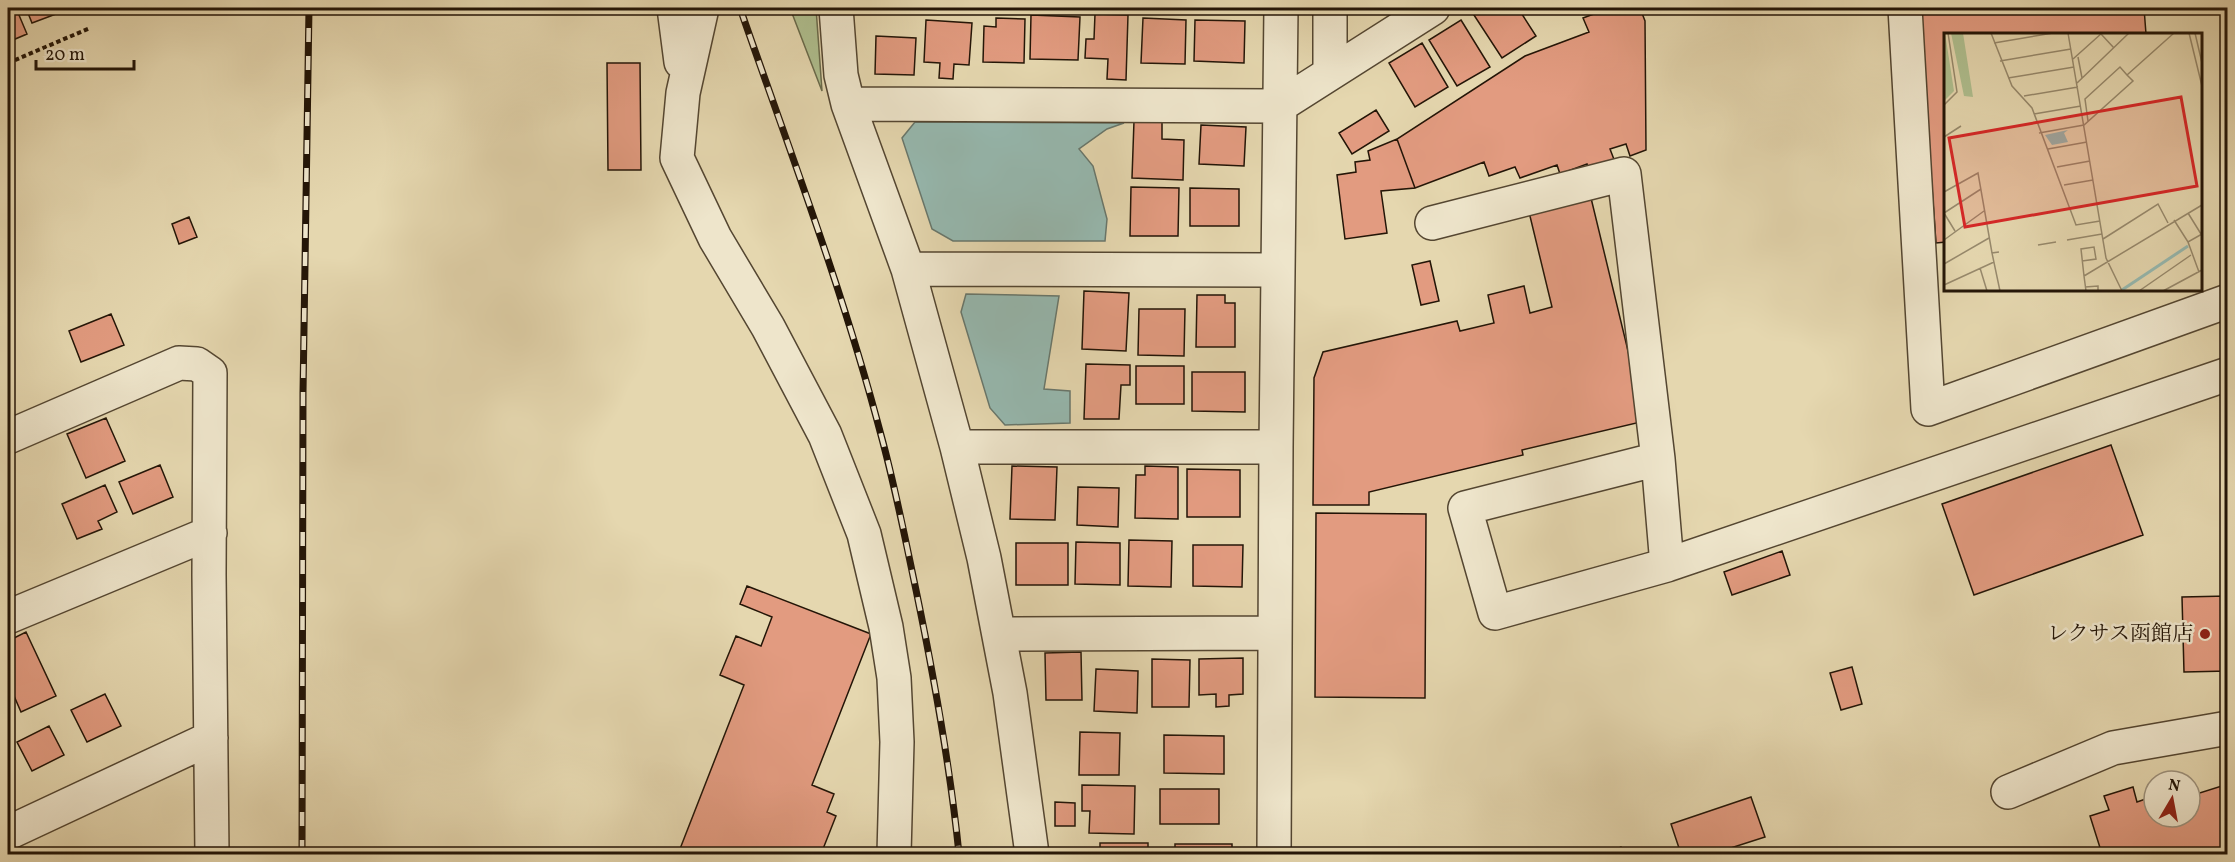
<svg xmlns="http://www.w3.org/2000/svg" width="2235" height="862" font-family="Vollkorn,'Noto Serif JP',serif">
	<rect width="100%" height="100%" fill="#e5d7af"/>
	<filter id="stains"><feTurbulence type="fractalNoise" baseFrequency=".00333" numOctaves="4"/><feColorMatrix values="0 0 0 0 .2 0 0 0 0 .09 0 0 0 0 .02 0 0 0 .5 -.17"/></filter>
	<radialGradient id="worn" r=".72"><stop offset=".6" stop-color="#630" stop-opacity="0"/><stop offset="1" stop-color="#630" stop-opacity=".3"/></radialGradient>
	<path fill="#afbf8f" stroke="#696a4b" stroke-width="1.5" d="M790 8H816L822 91Z"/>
	<path fill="#96b9b0" stroke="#68776c" stroke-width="1.5" d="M915 122 1124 123 1107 129 1079 149 1093 166 1107 219 1105 241H953L932 229 902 138Z
		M966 294 1059 296 1044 389 1070 391V423L1005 425 990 408 961 312Z"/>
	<path fill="#e29b80" stroke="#231507" stroke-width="1.5" d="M8 8H16L27 34 8 42Z
		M26 8H72L32 23Z
		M1195 8H1241V9Z
		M1481 8H1518L1536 36 1502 58 1472 12Z
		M1610 8H1640L1645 21 1646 150 1630 156 1626 144 1610 149 1615 162 1589 171 1587 164 1560 174 1557 165 1520 178 1515 167 1489 176 1484 162 1415 188 1397 139 1525 56 1589 32 1583 18Z
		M1919 8H2144L2146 34H1946V242L1936 243Z
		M1095 14 1128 15 1126 80 1107 79 1108 59 1085 58 1086 39H1094Z
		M1031 15 1080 17 1078 60 1030 59Z
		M996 18 1025 19 1024 63 983 62 984 26 996 27Z
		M1143 18 1186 20 1185 64 1141 63Z
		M926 20 972 23 969 65 954 64 953 79 939 78 940 63 924 62Z
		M1195 20 1245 21 1244 63 1194 61Z
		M1461 20 1490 67 1457 86 1429 40Z
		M876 36 916 38 914 75 875 74Z
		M1422 43 1448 87 1415 107 1389 63Z
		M607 63H640L641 170H608Z
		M1376 110 1389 131 1352 154 1339 133Z
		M1134 121 1162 122V139L1184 140 1183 180 1132 178Z
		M1201 125 1246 127 1244 166 1199 164Z
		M1397 139 1415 188 1381 191 1387 233 1345 239 1337 175 1356 172 1355 162 1370 160 1368 151Z
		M1131 187 1179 188 1178 236H1130Z
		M1190 188 1239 189V226H1190Z
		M1591 198 1645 421 1522 450 1523 455 1369 492V505H1313L1314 378 1323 352 1457 321 1460 331 1494 323 1488 295 1524 286 1530 313 1552 307 1529 212Z
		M189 217 197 237 179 244 172 224Z
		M1430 261 1439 301 1421 305 1412 265Z
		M1084 291 1129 293 1126 351 1082 349Z
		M1197 295H1225V303H1235V347H1196Z
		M1139 309H1185L1184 356 1138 355Z
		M111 314 124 345 81 362 69 331Z
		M1086 364 1130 365V385H1121L1119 419H1084Z
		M1136 366H1184V404H1136Z
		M1192 372H1245V412L1192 411Z
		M106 418 125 461 86 478 67 434Z
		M2111 445 2143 535 1974 595 1942 504Z
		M160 465 173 497 133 514 119 482Z
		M1012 466 1057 467 1055 520 1010 519Z
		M1145 466 1178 467V519L1135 518 1136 475H1145Z
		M1187 469 1240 470V517H1187Z
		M105 485 117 512 98 521 102 529 77 539 62 504Z
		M1078 487 1119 488 1118 527 1077 525Z
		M1316 513 1426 514 1425 698 1315 697Z
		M1129 540 1172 541 1171 587 1128 586Z
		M1076 542 1120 543V585L1075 584Z
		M1016 543H1068V585H1016Z
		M1193 545H1243L1242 587 1193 586Z
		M1782 551 1790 575 1732 595 1724 572Z
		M747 586 871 634 812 785 834 794 827 812 836 816 821 854H678L744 685 720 675 736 636 761 646 772 617 740 604Z
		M2228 596V671L2184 672 2182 597Z
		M26 632 56 696 21 712 8 682V641Z
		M1081 652 1082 700H1046L1045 653Z
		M1243 658V694L1229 695V706L1216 707V694L1199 695V659Z
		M1152 659 1190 660 1189 707H1152Z
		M1852 667 1862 704 1841 710 1830 673Z
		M1096 669 1138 671 1137 713 1094 711Z
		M105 694 121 726 87 742 71 710Z
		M49 726 64 755 32 771 17 742Z
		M1080 732 1120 733 1119 775H1079Z
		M1164 735 1224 736V774L1164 773Z
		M2228 784V854H2102L2090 816 2109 810 2104 796 2133 787 2137 802 2154 796V817H2190V796Z
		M1082 785 1135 786 1134 834 1089 833 1090 811H1082Z
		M1160 789H1219V824H1160Z
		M1751 797 1765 837 1712 854H1681L1671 824Z
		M1055 802 1075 803V826H1055Z
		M1100 843H1148V854H1100Z
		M1175 844H1232V854H1175Z
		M1621 847 1625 854H1607Z
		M656 848 673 854H653Z"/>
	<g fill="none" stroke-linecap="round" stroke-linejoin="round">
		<defs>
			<path id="minor" d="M674 8 681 62
				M702 8 683 93 677 158 715 238 768 327 825 435 864 534 886 627 894 678 897 742 894 854
				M836 8 841 75 848 104 908 269 957 447 984 558 1010 693 1032 854
				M1905 8 1928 409 2228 301
				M1330 72V8
				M848 104 1279 106 1433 8
				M1432 223 1624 174 1658 459 1667 565 2228 374
				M908 269 1278 270
				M8 437 179 363 197 364 210 373 209 575 212 854
				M957 447H1276
				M1658 459 1465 508 1495 613 1667 565
				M8 617 210 533
				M1000 634 1275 633
				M2008 792 2113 748 2228 728
				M8 833 211 738
				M1274 854 1276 447 1281 8"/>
		</defs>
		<use href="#minor" stroke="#544631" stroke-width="36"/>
		<path stroke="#231507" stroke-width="4" stroke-dasharray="4.5 3" stroke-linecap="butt" d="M8 63 90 28"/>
		<use href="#minor" stroke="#eee5cb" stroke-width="33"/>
		<defs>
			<path id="rail" d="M740 8C789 149 843 290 881 435 895 486 905 538 916 590 934 677 950 765 959 854
				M302 854 303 393 309 8"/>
		</defs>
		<use href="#rail" stroke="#231507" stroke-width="7"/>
		<use href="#rail" stroke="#eee5cb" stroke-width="4.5" stroke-dasharray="14" stroke-linecap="butt"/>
	</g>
	<circle fill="#8f2418" stroke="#eee5cb" stroke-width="2" cx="2205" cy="634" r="6"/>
	<g text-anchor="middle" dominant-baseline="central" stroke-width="5" stroke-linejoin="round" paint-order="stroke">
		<g font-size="21" fill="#231507" stroke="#eee5cb" text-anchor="end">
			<text x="2193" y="634">レクサス函館店</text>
		</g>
	</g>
	<g transform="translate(1944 33)">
		<rect width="258" height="258" fill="#e5d7af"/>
		<path d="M1 0 10 58 0 68V0ZM7 0H19L29 64 20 63Z" fill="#afbf8f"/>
		<path d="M124 97 120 100 124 109 108 112 101 102Z" fill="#96b9b0"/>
		<path fill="none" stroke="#96b9b0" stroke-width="3" d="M178 257 244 213"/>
		<path fill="none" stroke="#97896c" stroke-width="1.5" d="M47 0 68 53 88 75 132 192 156 188M124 0 162 225 178 258M245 0 258 53M251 0 258 30M157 1 170 15M50 10 109 0M134 24 138 45M129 26 158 0M56 28 127 16M64 45 130 34M133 50 185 0M80 63 134 54M0 72 13 59 4 0M90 81 137 73M144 88 141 66 176 34 183 42M95 100 140 92 189 48 183 42 230 0M0 104 17 93M104 116 143 109M113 134 146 128M120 152 149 147M0 159 34 140 48 220M0 180 37 156M0 180 11 198M244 180 257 201M230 187 244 209 258 201M159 206 214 171 224 190M0 207 40 178M123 207 158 201M244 209 255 239M94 212 112 209M55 219 48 220 56 258M138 228 152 226 150 214 137 216 140 243M0 231 45 205M36 235 43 258M0 252 50 229M141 254 154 253V258M142 258 140 243 258 172M195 258 247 222M219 258 258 237"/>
		<path fill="#d62828" fill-opacity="0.15" stroke="#d62828" stroke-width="3" d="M237 64 253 153 21 194 5 105Z"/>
		<rect width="258" height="258" fill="none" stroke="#231507" stroke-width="3"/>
	</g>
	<rect width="2235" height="862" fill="none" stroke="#e5d7af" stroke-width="30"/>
	<rect x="9" y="9" width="2217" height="844" fill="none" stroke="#231507" stroke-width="3"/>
	<rect x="15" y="15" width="2205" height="832" fill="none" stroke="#231507" stroke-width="1.5"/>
	<g transform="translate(2172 799) rotate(10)"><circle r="28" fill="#eee5cb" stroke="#9d927d" stroke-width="1.5"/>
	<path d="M0-4.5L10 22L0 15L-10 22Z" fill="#8f2418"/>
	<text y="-9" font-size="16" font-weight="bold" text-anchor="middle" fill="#231507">N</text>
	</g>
	<path d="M36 60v9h98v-9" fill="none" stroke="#231507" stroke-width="3"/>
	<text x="45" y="60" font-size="18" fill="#231507" stroke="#eee5cb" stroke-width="4.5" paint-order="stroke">20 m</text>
	<rect width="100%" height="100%" filter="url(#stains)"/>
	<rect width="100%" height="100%" fill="url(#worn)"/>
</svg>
